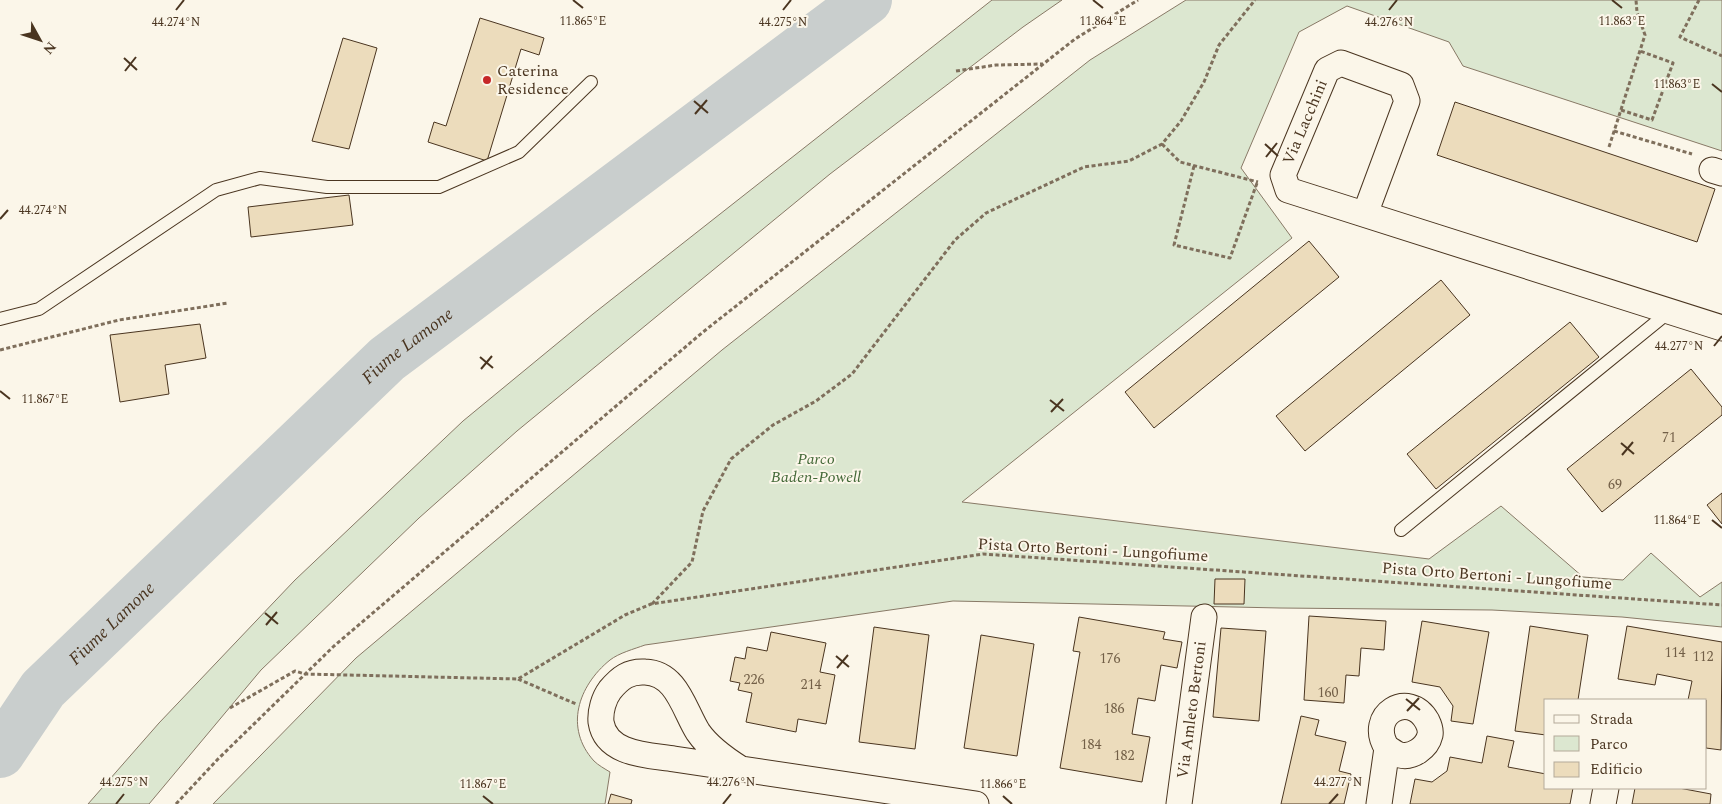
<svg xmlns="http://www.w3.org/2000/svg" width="1722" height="804" font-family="Spectral,serif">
	<rect width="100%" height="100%" fill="#fbf6e9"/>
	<path fill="#dce7d0" stroke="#887966" d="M992 0H1062L1023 27 830 174 517 431 419 518 261 670 149 804H88L159 723 295 580 463 421 593 314Z
		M1186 0H1722V151L1463 66 1449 42 1347 6 1299 32 1241 168 1292 238 962 502 1429 559 1501 506 1583 577 1623 580 1651 553 1700 597 1722 582V627L1622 617 1492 610 1280 608 953 601 645 645C634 649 619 653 610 660 578 686 564 728 594 761 598 765 605 769 610 772L605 804H213L356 658 722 350 1090 60Z"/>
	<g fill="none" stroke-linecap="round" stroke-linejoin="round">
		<path stroke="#c9cecd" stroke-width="50" id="s1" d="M0 753 43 689 387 359 867 0"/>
	</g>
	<path fill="#ecdcbc" stroke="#4a3520" d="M480 18 544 38 539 55 521 49 487 161 428 142 434 122 446 126Z
		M343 38 377 48 349 149 312 141Z
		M1455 102 1715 189 1697 242 1437 155Z
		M349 195 353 225 251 237 248 207Z
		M1309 241 1339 277 1154 428 1125 392Z
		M1441 280 1470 315 1305 451 1276 416Z
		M1570 322 1599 357 1436 489 1407 454Z
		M200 324 206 358 165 365 169 394 120 402 110 335Z
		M1691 369 1722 407V415L1602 512 1567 469Z
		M1722 493V524L1707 505Z
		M1215 579H1245L1244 604H1214Z
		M1309 616 1386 621 1384 650 1361 648 1359 676 1346 675 1344 703 1304 700Z
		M1079 617 1165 632 1163 639 1182 642 1177 668 1161 665 1155 701 1138 698 1132 734 1150 737 1142 782 1060 768 1080 652 1073 651Z
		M1422 621 1489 632 1473 724 1451 721 1453 706 1440 687 1412 682Z
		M1530 626 1588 635 1578 700H1546V735L1515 731Z
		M1627 626 1722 642 1721 750 1706 748V700H1688L1692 681 1657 674 1655 685 1618 679Z
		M874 627 929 635 915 749 859 742Z
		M1221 628 1266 631 1259 721 1213 717Z
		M771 632 826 643 820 672 835 675 826 724 798 719 796 732 746 722 752 693 738 690 740 683 730 681 735 657 745 659 747 647 767 651Z
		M981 635 1034 644 1017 756 964 748Z
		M1301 716 1319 720 1315 735 1346 742 1339 771 1351 774 1344 804H1281Z
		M1487 736 1514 741 1508 767 1546 774V788H1573L1570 804H1410L1415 779 1432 782 1447 771 1450 757 1482 763Z
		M1635 788H1679L1711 794 1710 804H1632Z
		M611 794 632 800 631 804H608Z"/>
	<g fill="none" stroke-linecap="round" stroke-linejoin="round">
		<defs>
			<path id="lane" d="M0 319 39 309 216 190 260 178 327 187H439L519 152 591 82
				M1401 530 1670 311"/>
			<g id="street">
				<path d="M1712 170 1722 173"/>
				<path d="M1365 214 1407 101 1401 85 1341 63 1327 70 1283 175 1288 190 1722 328"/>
				<path d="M741 769C725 759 709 748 698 732 684 710 677 673 645 672 629 671 620 678 610 690 604 698 600 711 601 722 606 755 649 755 674 759L976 804"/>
				<path id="s2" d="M1179 804 1204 617"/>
				<path d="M1379 804 1387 748C1366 715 1409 689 1427 721 1429 725 1431 730 1430 735 1427 748 1412 758 1400 755 1396 754 1391 750 1387 748"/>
				<path d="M1603 804 1606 788"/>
			</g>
		</defs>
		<use href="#lane" stroke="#4a3520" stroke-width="14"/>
		<use href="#street" stroke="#4a3520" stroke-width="27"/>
		<path stroke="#7f6f5c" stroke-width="3" stroke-dasharray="4 2.5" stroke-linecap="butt" d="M1699 0 1680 37 1722 56
			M956 71 996 65 1043 64
			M1621 110 1652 120 1673 63 1640 51
			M1614 131 1692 154
			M1162 144 1180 162 1258 182
			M1609 147 1645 35 1637 12 1636 0
			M1194 166 1174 245 1230 258 1257 183
			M0 350 119 320 228 303
			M652 604 692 562 703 511 731 459 773 425 816 401 852 374 955 240 986 213 1084 167 1129 161 1162 144 1181 121 1204 82 1219 45 1255 0
			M518 679 576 704
			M230 708 295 671 305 674 518 679 625 615 651 604 983 554 1722 605
			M176 804 218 759 334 646 703 332 1075 39 1138 0"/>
		<use href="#lane" stroke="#fbf6e9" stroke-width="12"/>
		<use href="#street" stroke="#fbf6e9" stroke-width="25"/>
	</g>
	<path fill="none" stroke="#4a3520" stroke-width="2" d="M573 0 583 8M1093 0 1103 8M1612 0 1622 8M176 10 184 0M783 10 791 0M1389 10 1397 0M124 58 137 70M125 71 136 57M1712 84 1722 92M694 101 708 113M695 114 707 100M1265 144 1278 156M1266 157 1277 143M0 219 8 210M1714 346 1722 336M480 357 493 368M481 369 492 356M0 391 10 399M1050 400 1064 411M1051 412 1063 399M1621 443 1634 454M1622 455 1633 442M1712 520 1722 528M265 613 278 624M266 625 277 612M836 656 849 667M837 668 848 655M1406 699 1420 710M1407 711 1419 698M483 796 493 804M1003 796 1012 804M116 804 124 794M723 804 731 794M1329 804 1338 794"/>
	<circle fill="#c62828" stroke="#fbf6e9" stroke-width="2" cx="487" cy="80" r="5"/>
	<g text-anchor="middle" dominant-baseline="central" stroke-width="4" stroke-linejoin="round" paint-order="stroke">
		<g font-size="14" fill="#725f47">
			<text x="1669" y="437">71</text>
			<text x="1615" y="484">69</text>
			<text x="1675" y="652">114</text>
			<text x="1703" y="656">112</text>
			<text x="1110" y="658">176</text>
			<text x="754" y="679">226</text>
			<text x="811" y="684">214</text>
			<text x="1328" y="692">160</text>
			<text x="1114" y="708">186</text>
			<text x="1091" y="744">184</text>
			<text x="1124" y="755">182</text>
		</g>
		<g font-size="16" fill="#4a3520" stroke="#fbf6e9" text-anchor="start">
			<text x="497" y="71">Caterina<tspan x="497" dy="18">Residence</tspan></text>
		</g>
		<g font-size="16" fill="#4a3520" stroke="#fbf6e9">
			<text transform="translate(1305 122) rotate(-67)">Via Lacchini</text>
			<text transform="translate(1093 550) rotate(3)">Pista Orto Bertoni - Lungofiume</text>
			<text transform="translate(1497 576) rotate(4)">Pista Orto Bertoni - Lungofiume</text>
			<text stroke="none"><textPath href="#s2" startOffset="95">Via Amleto Bertoni</textPath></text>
		</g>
		<g font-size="16" font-style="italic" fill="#436837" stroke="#fbf6e9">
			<text x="816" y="459">Parco<tspan x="816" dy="18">Baden-Powell</tspan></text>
		</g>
		<g font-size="18" font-style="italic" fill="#4a3520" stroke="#fbf6e9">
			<text stroke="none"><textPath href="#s1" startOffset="578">Fiume Lamone</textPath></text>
			<text stroke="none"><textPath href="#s1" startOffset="172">Fiume Lamone</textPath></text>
		</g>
	</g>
	<g font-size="12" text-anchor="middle" fill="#4a3520" stroke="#fbf6e9" stroke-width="4" stroke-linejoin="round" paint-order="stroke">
		<text x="583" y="25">11.865°E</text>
		<text x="1103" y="25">11.864°E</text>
		<text x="1622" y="25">11.863°E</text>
		<text x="176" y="26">44.274°N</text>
		<text x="783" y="26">44.275°N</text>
		<text x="1389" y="26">44.276°N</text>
		<text x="1677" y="88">11.863°E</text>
		<text x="43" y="214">44.274°N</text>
		<text x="1679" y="350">44.277°N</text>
		<text x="45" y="403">11.867°E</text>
		<text x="1677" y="524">11.864°E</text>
		<text x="124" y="786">44.275°N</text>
		<text x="731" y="786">44.276°N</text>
		<text x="1338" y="786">44.277°N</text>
		<text x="483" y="788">11.867°E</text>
		<text x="1003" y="788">11.866°E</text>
	</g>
	<rect x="1544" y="699" width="162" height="90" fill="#fbf6e9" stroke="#b4a999"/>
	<rect x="1554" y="715" width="25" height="8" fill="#fbf6e9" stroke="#b4a999"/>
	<text x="1590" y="724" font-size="15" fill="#4a3520">Strada</text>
	<rect x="1554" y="736" width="25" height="15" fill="#dce7d0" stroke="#b4a999"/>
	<text x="1590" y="749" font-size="15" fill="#4a3520">Parco</text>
	<rect x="1554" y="762" width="25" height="15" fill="#ecdcbc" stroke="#b4a999"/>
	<text x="1590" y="774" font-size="15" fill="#4a3520">Edificio</text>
	<g transform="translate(40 40) rotate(130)" stroke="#fbf6e9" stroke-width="4" paint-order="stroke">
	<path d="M0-4L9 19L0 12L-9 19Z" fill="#4a3520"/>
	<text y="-8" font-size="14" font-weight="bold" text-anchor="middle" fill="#4a3520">N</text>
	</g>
</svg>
